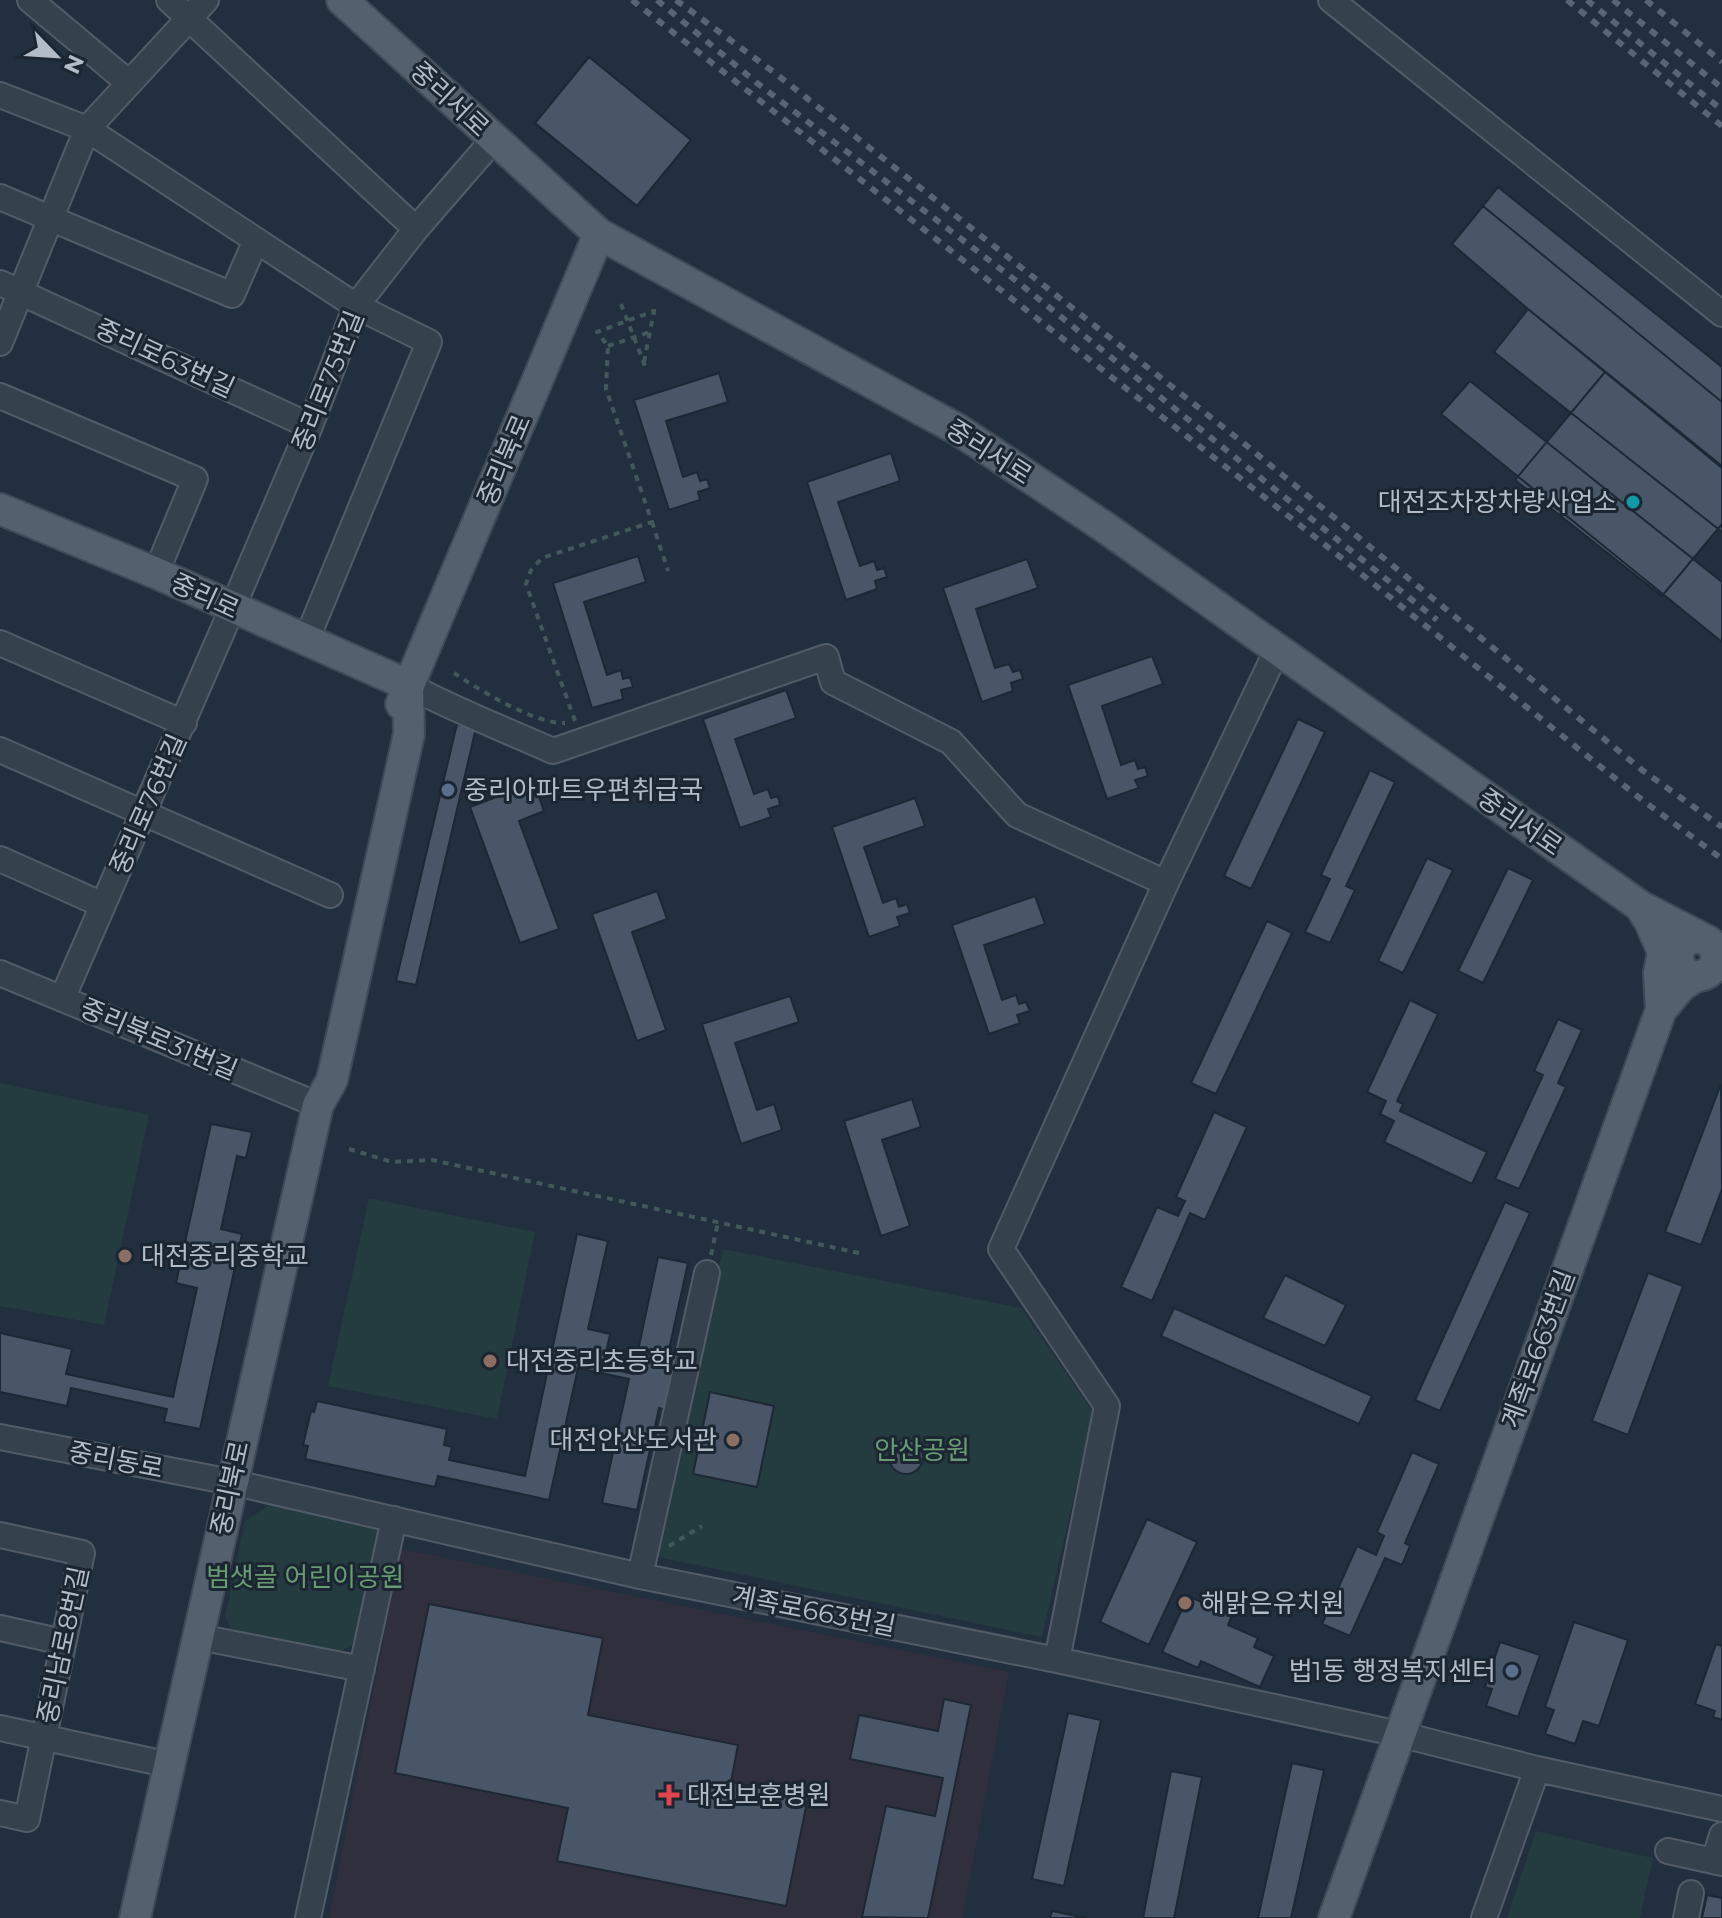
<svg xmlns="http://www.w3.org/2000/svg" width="1722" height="1918" font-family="Montserrat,'Noto Sans KR',sans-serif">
	<rect width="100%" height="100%" fill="#222f3e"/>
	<path fill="#302f3e" d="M401 1549 1009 1672 962 1918H329Z"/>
	<path fill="#243c3f" d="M0 1083 149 1115 104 1325 0 1306Z
		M369 1198 535 1232 497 1419 328 1386Z
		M723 1249 1021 1308 1093 1412 1042 1637 653 1556Z
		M272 1503 386 1526 361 1639 341 1651 231 1630 225 1617 245 1521Z
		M1536 1831 1653 1858 1640 1918H1507Z"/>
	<path fill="#485667" stroke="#1e2834" stroke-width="2" d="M589 57 691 140 637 206 535 123Z
		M1498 187 1722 367V402L1483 206Z
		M1483 206 1722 402V466L1528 309 1452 244Z
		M1528 309 1722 468V532L1494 352Z
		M1605 372 1722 468V524L1662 596 1515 480Z
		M719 373 728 402 666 421 683 477 697 472 700 481 707 479 710 488 698 492 700 500 669 510 634 400Z
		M1470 381 1722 582V642L1441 414Z
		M891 453 900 481 838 502 860 566 874 561 877 570 884 568 887 577 875 581 877 589 846 600 807 482Z
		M638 556 646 582 584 602 607 675 621 670 623 679 630 677 633 687 621 690 623 699 592 708 553 583Z
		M1027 559 1038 588 976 609 995 668 1009 664 1013 672 1020 670 1023 679 1011 683 1013 691 982 702 943 588Z
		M1152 656 1163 684 1102 706 1121 765 1135 760 1138 769 1145 767 1148 776 1135 780 1139 788 1107 799 1068 685Z
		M786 690 796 718 735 739 754 794 768 789 771 798 778 796 780 805 768 809 771 817 740 828 703 719Z
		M1298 719 1325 732 1251 889 1224 876Z
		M457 724 476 728 416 985 396 981Z
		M1370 770 1395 782 1346 886 1355 890 1330 943 1305 932 1330 879 1321 875Z
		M534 783 544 811 519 821 559 929 520 943 470 807Z
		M915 798 925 826 864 847 883 903 896 898 899 907 907 904 910 913 897 917 900 926 869 937 832 827Z
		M1427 858 1453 870 1403 973 1378 961Z
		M1508 868 1533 880 1483 983 1458 971Z
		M657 891 667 919 632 932 666 1030 637 1041 592 914Z
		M1035 896 1045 924 984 945 1002 1000 1016 995 1019 1004 1026 1002 1030 1011 1017 1015 1020 1023 989 1034 952 925Z
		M1267 921 1292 933 1216 1094 1191 1083Z
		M790 996 799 1022 735 1043 757 1110 774 1104 782 1130 741 1144 702 1024Z
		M1410 1000 1438 1014 1397 1101 1403 1104 1400 1111 1487 1152 1472 1184 1384 1142 1394 1121 1380 1114 1386 1101 1367 1092Z
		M1558 1019 1582 1030 1558 1083 1566 1087 1519 1189 1495 1179 1543 1075 1534 1071Z
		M1721 1084 1722 1189 1701 1245 1665 1232Z
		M912 1099 921 1127 882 1140 910 1226 881 1236 844 1121Z
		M1214 1112 1247 1127 1205 1220 1190 1213 1152 1301 1121 1287 1157 1207 1178 1216 1185 1201 1176 1197Z
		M211 1124 252 1132 246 1158 237 1156 221 1229 242 1234 200 1429 164 1422 167 1409 71 1388 67 1406 0 1392V1333L72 1349 66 1374 173 1397 197 1288 176 1283Z
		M1505 1202 1530 1213 1440 1411 1415 1400Z
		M577 1234 608 1241 588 1329 610 1334 603 1367 633 1374 658 1257 688 1263 666 1363 681 1366 671 1411 659 1408 637 1510 602 1503 629 1379 578 1368 549 1500 438 1476 435 1487 305 1459 308 1446 303 1445 311 1411 314 1412 317 1401 447 1429 444 1445 452 1447 449 1460 525 1476Z
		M1648 1273 1683 1286 1628 1435 1592 1421Z
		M1285 1275 1346 1305 1325 1346 1263 1318Z
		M1174 1308 1372 1396 1359 1424 1161 1336Z
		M710 1392 774 1406 757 1487 693 1474Z
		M889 1457a17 17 0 1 1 34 0a17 17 0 1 1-34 0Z
		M1412 1452 1439 1464 1405 1543 1410 1546 1402 1565 1385 1558 1350 1636 1322 1624 1357 1546 1376 1555 1384 1536 1377 1532Z
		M1147 1519 1197 1542 1149 1645 1100 1622Z
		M1188 1596 1232 1615 1228 1625 1258 1638 1254 1647 1274 1656 1260 1687 1201 1661 1198 1668 1162 1652Z
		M429 1604 603 1638 588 1715 738 1745 731 1782 808 1797 786 1906 557 1861 568 1808 395 1773Z
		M1574 1622 1628 1640 1599 1726 1583 1721 1575 1744 1545 1734 1554 1710 1545 1707Z
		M1500 1642 1540 1655 1518 1717 1486 1706 1492 1689 1485 1687Z
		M1716 1644 1722 1646V1720L1713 1717 1715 1711 1695 1704Z
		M944 1699 971 1705 928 1918 862 1917 886 1806 935 1816 943 1778 850 1759 859 1715 938 1731Z
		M1068 1713 1101 1720 1064 1886 1032 1879Z
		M1292 1763 1324 1770 1291 1918H1258Z
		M1171 1771 1202 1777 1174 1918H1143Z
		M1707 1895 1722 1898V1918H1702Z
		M1052 1911 1086 1918H1050Z"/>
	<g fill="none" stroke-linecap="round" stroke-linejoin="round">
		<defs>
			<path id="minor" d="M30 0 129 83
				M169 0 416 229
				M1331 0 1722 314
				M0 95 87 129 356 306 429 342 306 641
				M0 197 232 295 256 240
				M0 283 310 426
				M0 343 87 129 206 0
				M0 396 195 479 156 573
				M0 643 184 723
				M408 685C454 710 504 729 553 751L826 657 833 682 951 742 1017 815 1166 883
				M0 750 330 895
				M0 859 103 905
				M0 973 318 1105
				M62 999 232 609 310 426 356 306 416 229 494 139
				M0 1437 231 1482 640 1576 1057 1660 1399 1734 1537 1769 1722 1809
				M0 1535 82 1553 27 1819 0 1813
				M640 1576 707 1273
				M0 1628 63 1642
				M199 1637 362 1669
				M1057 1660 1107 1406 1001 1249 1166 883 1277 650
				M0 1728 170 1765
				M1668 1851 1722 1863
				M1714 1861 1722 1835
				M308 1918 394 1519
				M1484 1918 1537 1769
				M1686 1918 1691 1893"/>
			<path id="major" d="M342 0 599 234 957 429 1103 526 1640 906 1708 941 1722 954
				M0 509 156 573 408 685
				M401 704 599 234
				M1640 906 1650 922 1663 952 1659 973 1661 1010
				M1678 957a19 19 0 1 1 38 0a19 19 0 1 1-38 0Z
				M135 1918C197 1647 255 1376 318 1105L332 1080 409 734 408 685
				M1334 1918 1661 1010 1681 986 1695 977"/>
		</defs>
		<use href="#minor" stroke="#525c68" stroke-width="28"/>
		<use href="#major" stroke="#404a56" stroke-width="34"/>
		<path stroke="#42595c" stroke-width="4" stroke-dasharray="6 6" stroke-linecap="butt" d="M621 304 647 371
			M608 346 650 332
			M644 362 655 306
			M652 522 668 571
			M454 673C479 690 535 724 565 723
			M575 721 526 584 531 570 542 558 652 522 606 389 608 346 597 332 654 311
			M349 1149 392 1162 432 1160 859 1253
			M711 1255 718 1222
			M669 1546 702 1526"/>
		<use href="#minor" stroke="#36414e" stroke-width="24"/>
		<use href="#major" stroke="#54606e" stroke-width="30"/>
		<path stroke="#586575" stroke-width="6" stroke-dasharray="8 8" stroke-linecap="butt" d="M632 0 1329 548 1637 796 1722 859
			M657 0 757 83 1019 283 1437 620
			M676 0 775 73 1247 446 1642 770 1722 827
			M1567 0 1722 126
			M1587 0 1722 110
			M1613 0 1722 88
			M1646 0 1722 62"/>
	</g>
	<circle fill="#0f9aa8" stroke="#1c2632" stroke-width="3" cx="1633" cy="502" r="8"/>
	<g fill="#5c6f8a" stroke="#1c2632" stroke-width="3">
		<circle cx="448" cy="790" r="8"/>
		<circle cx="1512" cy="1671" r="8"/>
	</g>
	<g fill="#8d6e63" stroke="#1c2632" stroke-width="3">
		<circle cx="125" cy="1256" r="8"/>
		<circle cx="490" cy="1361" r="8"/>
		<circle cx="733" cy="1440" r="8"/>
		<circle cx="1185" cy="1603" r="8"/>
	</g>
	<path fill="#e0444e" stroke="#1c2632" stroke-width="3" d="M665 1783h8v8h8v8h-8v8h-8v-8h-8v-8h8z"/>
	<g text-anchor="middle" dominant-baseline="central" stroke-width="6" stroke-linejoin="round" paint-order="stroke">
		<g font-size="26" fill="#b2bcc9" stroke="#1c2632">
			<text transform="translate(450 99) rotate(43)">중리서로</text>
			<text transform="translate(165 358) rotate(25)">중리로63번길</text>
			<text transform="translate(328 381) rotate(-68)">중리로75번길</text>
			<text transform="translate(989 452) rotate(33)">중리서로</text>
			<text transform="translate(504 460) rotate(-67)">중리북로</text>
			<text transform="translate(205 596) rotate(25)">중리로</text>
			<text transform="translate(148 804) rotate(-66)">중리로76번길</text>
			<text transform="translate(1520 822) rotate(35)">중리서로</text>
			<text transform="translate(159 1039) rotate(23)">중리북로31번길</text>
			<text transform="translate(1538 1349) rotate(-70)">계족로663번길</text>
			<text transform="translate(116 1460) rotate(11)">중리동로</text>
			<text transform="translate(230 1488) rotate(-78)">중리북로</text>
			<text transform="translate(814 1611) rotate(11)">계족로663번길</text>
			<text transform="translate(63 1645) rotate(-78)">중리남로8번길</text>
		</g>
		<g font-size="26" fill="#b2bcc9" stroke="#1c2632" text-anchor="start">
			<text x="1617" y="502" text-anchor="end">대전조차장차량사업소</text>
			<text x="464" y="790">중리아파트우편취급국</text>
			<text x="141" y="1256">대전중리중학교</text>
			<text x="506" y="1361">대전중리초등학교</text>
			<text x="717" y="1440" text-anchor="end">대전안산도서관</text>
			<text x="1201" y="1603">해맑은유치원</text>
			<text x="1496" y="1671" text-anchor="end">법1동 행정복지센터</text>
			<text x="687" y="1795">대전보훈병원</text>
		</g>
		<g font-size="26" fill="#689b72" stroke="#1c2632">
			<text x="922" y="1450">안산공원</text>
			<text x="305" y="1577">범샛골 어린이공원</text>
		</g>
	</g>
	<g transform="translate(56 56) rotate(115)" stroke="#1c2632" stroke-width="6" paint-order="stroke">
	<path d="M0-6L14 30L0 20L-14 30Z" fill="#b2bcc9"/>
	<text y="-12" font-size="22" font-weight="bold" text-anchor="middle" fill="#b2bcc9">N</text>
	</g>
</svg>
